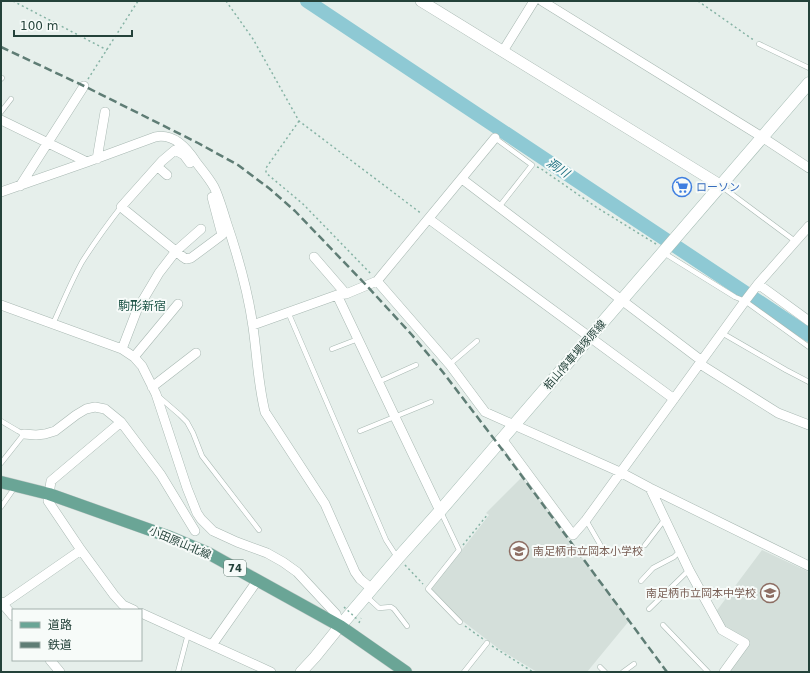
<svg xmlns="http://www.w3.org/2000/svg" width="810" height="673" font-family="'DejaVu Sans','Noto Sans JP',sans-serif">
	<rect width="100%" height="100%" fill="#e6efeb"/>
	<path fill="#d4dfda" d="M522 477 629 621 587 672H537L499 649 460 619 432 591V588L489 515 486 513Z
		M762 550 809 572V672H727L748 643 722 627 715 613Z"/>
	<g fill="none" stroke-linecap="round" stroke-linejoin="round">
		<path stroke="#8ec9d4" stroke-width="14" d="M307 1 809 335"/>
		<defs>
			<path id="service" d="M759 44 809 68
				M1 79 2 78
				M1 112 11 99
				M495 138 532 165 499 207
				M721 186 795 241
				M664 253 735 297 745 301 809 347
				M288 312 386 540 397 557
				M53 324C62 304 71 282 82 262 94 243 107 225 121 207
				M722 333 786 370 809 382
				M332 349 358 339
				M450 364 477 341
				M378 382 416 365
				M158 396 180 415 187 422 193 433 202 456 259 530
				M1 421 18 431 24 434 1 463
				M360 431 431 402
				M1 507 15 487
				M441 512 459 550 428 589 460 622
				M586 520 605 553
				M645 545 665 519
				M641 581 653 568 674 557 680 551
				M366 596 379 608 391 607 394 609 407 626
				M649 609 689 570
				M663 625 708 672
				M600 667 605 672
				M178 672 188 634
				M464 672 487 643
				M623 672 634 664"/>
			<path id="minor" d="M542 1 762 137 809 168
				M503 51 534 1
				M1 120 87 162
				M97 159 105 112
				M190 163 184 155 175 150 162 161 121 207 183 257 186 259 191 258 222 235 212 197
				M158 167 167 175
				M462 179 702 361
				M20 186 84 86
				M1 192 87 162 155 137C173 133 187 148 196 162 202 170 209 178 214 187 218 195 223 211 226 221 238 256 248 291 253 327 257 355 258 384 265 412L325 504 355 572 360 579 372 589
				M429 219 674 399
				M314 257 346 294
				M377 281 450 365 485 412 620 472 650 488 809 566
				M758 284 809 321
				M337 295 395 417 440 511
				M1 305 122 349 134 357 142 366 156 394 187 488 197 513 201 519 213 531 237 542 267 553 283 562 297 572 336 614 340 626
				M253 325 337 295 346 294 377 281 495 138
				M122 349 137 310 159 273 176 251 201 229
				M134 357 178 304
				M700 364 778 413 809 425
				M152 387 196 353
				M121 422 51 481 48 501 81 550 114 595 123 605 134 610
				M24 434 36 435 45 434 55 431 76 415 86 409 95 407 105 409 121 422 161 475 195 531
				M502 439 573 535 586 520 745 301 758 284 809 226
				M650 488 689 570 722 630 745 643 724 672
				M1 602 13 616
				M3 604 81 550
				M141 613 271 672
				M212 645 257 581
				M50 660 60 672"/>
			<path id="tertiary" d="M421 1 720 185
				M301 672 315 657 340 626"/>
			<path id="secondary" d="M340 626 398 558 440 511 502 439 809 83"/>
			<path id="primary" d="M1 482 49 494 170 537 208 553 340 626 406 672"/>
		</defs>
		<use href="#service" stroke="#a8b8b2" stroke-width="5.5"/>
		<use href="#minor" stroke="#a8b8b2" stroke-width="10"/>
		<use href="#tertiary" stroke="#a8b8b2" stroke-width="12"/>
		<use href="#secondary" stroke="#a4bbb3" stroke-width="13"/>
		<use href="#primary" stroke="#c2cac8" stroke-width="13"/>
		<path stroke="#86b3a5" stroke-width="1.5" stroke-dasharray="2 3" stroke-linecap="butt" d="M13 1 107 50
			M226 1 253 39 299 121 422 214
			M698 1 755 41
			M88 79 138 1
			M299 121 266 168V173L303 204 372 275
			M537 167 540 168 596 207 656 244
			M463 545 488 514
			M405 565 423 584
			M359 623 361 618
			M465 626 483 639
			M492 646 533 672"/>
		<use href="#service" stroke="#fff" stroke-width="4.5"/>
		<use href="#minor" stroke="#fff" stroke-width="9"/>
		<use href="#tertiary" stroke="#fff" stroke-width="11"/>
		<use href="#secondary" stroke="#fff" stroke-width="12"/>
		<use href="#primary" stroke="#6aa596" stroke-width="12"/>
		<path stroke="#5f7d75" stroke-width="2.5" stroke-dasharray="8 4" stroke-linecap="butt" d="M1 47 84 86 198 143 238 165 270 189 295 211 367 286 412 335 442 371 498 444 667 672"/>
		<path stroke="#86b3a5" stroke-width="1.5" stroke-dasharray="2 3" stroke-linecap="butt" d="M344 607 358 620"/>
	</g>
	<defs>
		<symbol id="supermarket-ring" viewBox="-11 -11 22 22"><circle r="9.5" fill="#f7fbf9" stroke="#3f7fe0" stroke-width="1.5"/><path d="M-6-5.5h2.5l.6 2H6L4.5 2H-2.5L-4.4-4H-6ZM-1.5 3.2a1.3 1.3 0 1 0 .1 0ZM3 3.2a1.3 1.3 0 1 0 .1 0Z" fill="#3f7fe0"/></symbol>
		<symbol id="school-ring" viewBox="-11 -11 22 22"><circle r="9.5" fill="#f7fbf9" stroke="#8d6e63" stroke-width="1.5"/><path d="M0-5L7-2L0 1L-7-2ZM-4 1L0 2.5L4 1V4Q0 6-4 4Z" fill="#8d6e63"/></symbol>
	</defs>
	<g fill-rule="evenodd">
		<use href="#supermarket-ring" x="671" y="176" width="22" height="22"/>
		<use href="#school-ring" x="508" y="540" width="22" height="22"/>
		<use href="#school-ring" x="759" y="582" width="22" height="22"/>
	</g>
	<g text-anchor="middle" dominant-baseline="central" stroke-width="4" stroke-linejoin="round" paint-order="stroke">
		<rect fill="#f7fbf9" stroke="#637a73" stroke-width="1" x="224" y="560" width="22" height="16" rx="3"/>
		<g font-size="10" font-weight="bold" fill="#24423a">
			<text x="235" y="568">74</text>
		</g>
		<g font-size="11" fill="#366cbe" stroke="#f7fbf9" text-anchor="start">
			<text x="696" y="187">ローソン</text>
		</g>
		<g font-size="11" fill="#24423a" stroke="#f7fbf9">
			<text transform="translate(575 355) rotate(-49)">栢山停車場塚原線</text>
			<text transform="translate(180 543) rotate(23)">小田原山北線</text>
		</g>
		<g font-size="11" fill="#785e54" stroke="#f7fbf9" text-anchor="start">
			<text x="533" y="551">南足柄市立岡本小学校</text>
			<text x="756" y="593" text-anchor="end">南足柄市立岡本中学校</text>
		</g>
		<g font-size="12" font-style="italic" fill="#1c6f80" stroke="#f7fbf9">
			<text transform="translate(558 168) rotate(34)">洞川</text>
		</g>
		<g font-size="12" fill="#1f5548" stroke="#f7fbf9">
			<text x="142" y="306">駒形新宿</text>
		</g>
	</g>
	<rect width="810" height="673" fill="none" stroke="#24423a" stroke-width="4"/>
	<rect x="12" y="609" width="130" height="52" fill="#f7fbf9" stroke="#a3b1ad"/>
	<rect x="20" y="622" width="20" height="6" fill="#6aa596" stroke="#a3b1ad"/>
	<text x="48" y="629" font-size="12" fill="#24423a">道路</text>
	<rect x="20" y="642" width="20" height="6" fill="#5f7d75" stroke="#a3b1ad"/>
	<text x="48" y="649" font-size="12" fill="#24423a">鉄道</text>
	<path d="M14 30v6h118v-6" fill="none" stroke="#24423a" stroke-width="2"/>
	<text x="20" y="30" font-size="12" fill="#24423a" stroke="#f7fbf9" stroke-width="3" paint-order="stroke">100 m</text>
</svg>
